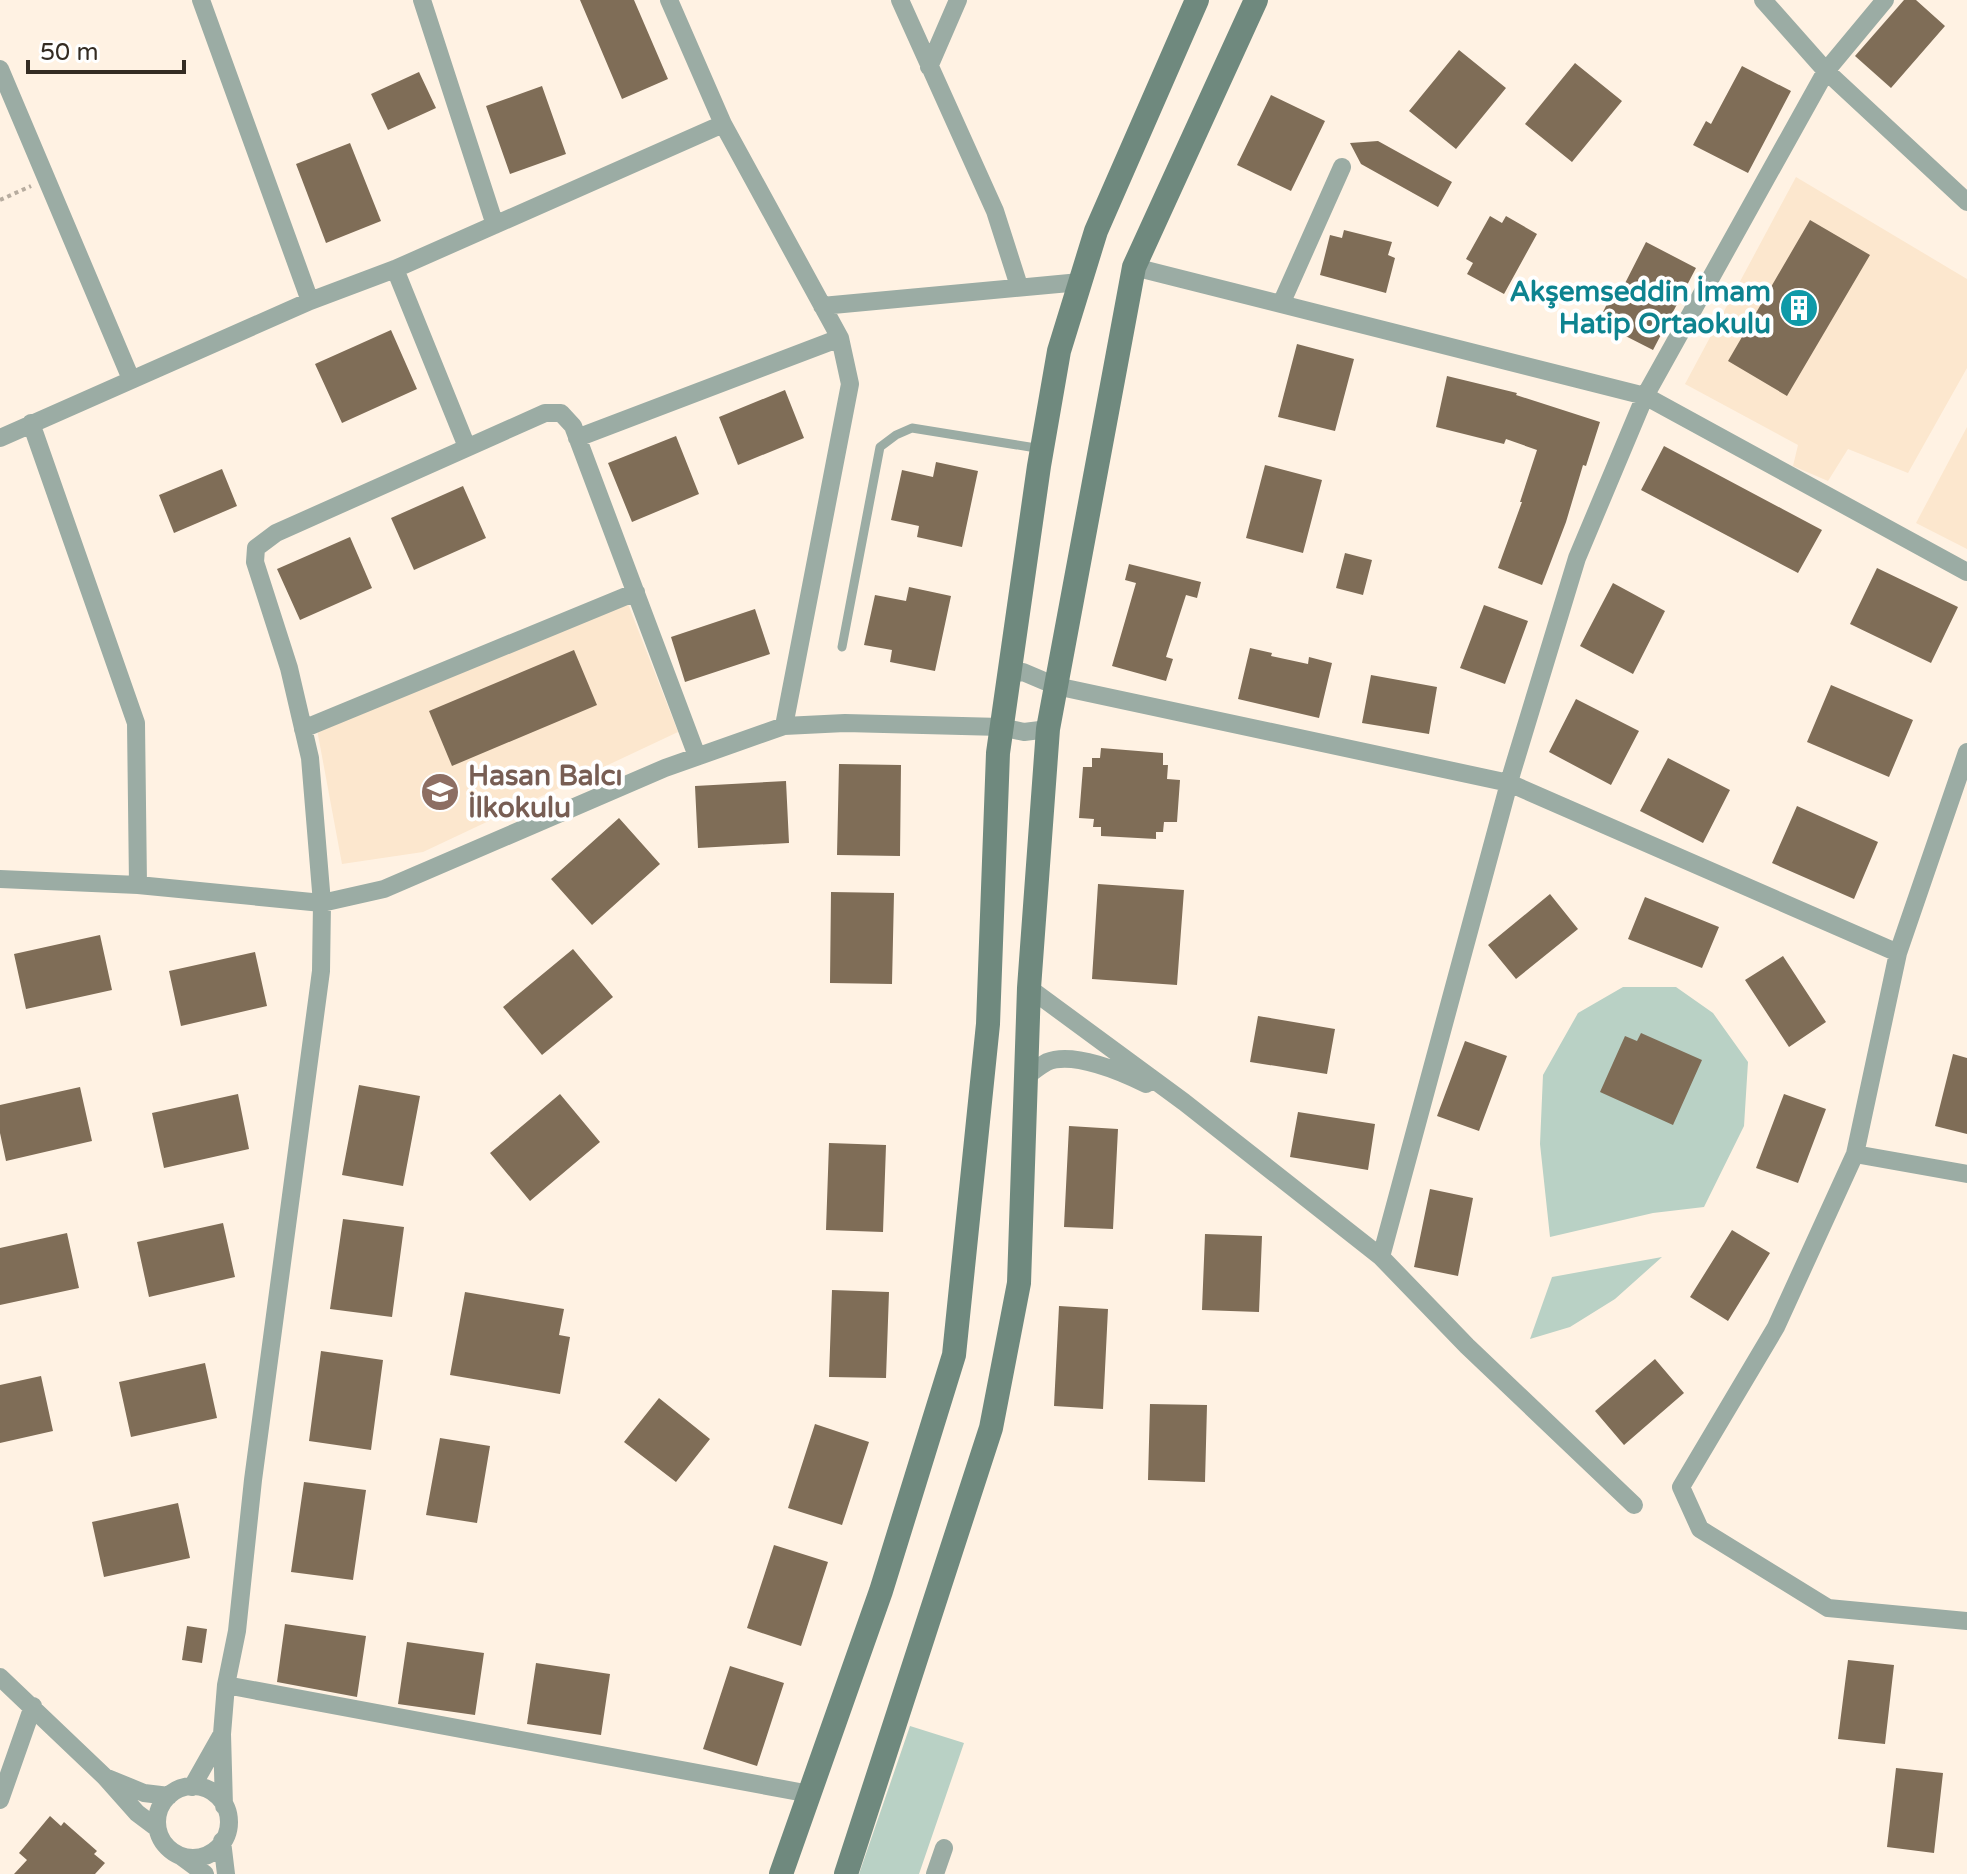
<svg xmlns="http://www.w3.org/2000/svg" width="1967" height="1874" font-family="'Varela Round',sans-serif">
	<rect width="100%" height="100%" fill="#fff2e3"/>
	<path fill="#fce7ce" d="M1796 177 1967 279V368L1908 473 1848 449 1828 481 1793 466 1798 445 1685 384Z
		M1967 427V549L1916 523Z
		M628 604 678 732 423 852 342 864 316 724Z"/>
	<path fill="#b9d1c5" d="M1623 987H1676L1713 1013 1748 1062 1744 1126 1704 1207 1653 1213 1550 1237 1540 1144 1543 1075 1578 1013Z
		M1662 1257 1615 1299 1570 1327 1530 1339 1552 1277Z
		M910 1726 964 1743 919 1874H859Z"/>
	<path fill="#7f6d57" d="M580 0H634L668 79 622 99Z
		M1904 0H1916L1945 26 1891 88 1855 56Z
		M1459 50 1506 88 1456 149 1409 111Z
		M1575 63 1622 101 1572 162 1525 124Z
		M1742 66 1791 91 1748 173 1693 145 1706 121 1711 124Z
		M419 72 436 108 388 130 371 94Z
		M542 86 566 154 510 174 486 106Z
		M1271 95 1325 121 1291 191 1237 165Z
		M1378 141 1452 182 1438 207 1361 164 1350 143Z
		M350 143 381 221 326 243 296 164Z
		M1490 216 1502 223 1506 216 1537 234 1504 294 1467 274 1473 263 1466 259Z
		M1810 220 1870 255 1787 396 1728 361Z
		M1344 230 1392 242 1388 255 1395 258 1386 293 1320 275 1330 235 1342 238Z
		M1646 242 1696 268 1653 350 1598 322 1610 298 1616 301Z
		M391 330 417 389 342 423 315 364Z
		M1297 344 1354 359 1335 431 1278 417Z
		M1447 376 1517 393 1516 395 1600 422 1586 466 1583 465 1566 522 1542 585 1498 568 1522 502H1520L1537 450 1506 439 1504 444 1436 427Z
		M785 390 804 438 738 465 719 417Z
		M676 436 699 494 632 522 608 463Z
		M1664 446 1822 530 1798 573 1641 490Z
		M936 462 978 471 962 547 917 537 919 526 891 520 902 470 933 477Z
		M1265 465 1322 480 1303 553 1246 538Z
		M222 469 237 506 174 533 159 495Z
		M463 486 486 538 414 570 391 518Z
		M350 537 372 588 300 620 277 569Z
		M1345 553 1372 560 1363 595 1336 588Z
		M1129 564 1201 582 1197 598 1186 595 1166 657 1173 659 1166 681 1112 666 1136 583 1125 580Z
		M1877 568 1958 607 1931 663 1850 624Z
		M1613 583 1665 611 1633 674 1580 646Z
		M909 587 951 596 935 671 890 662 892 650 864 645 875 595 906 601Z
		M1484 605 1528 621 1505 684 1460 668Z
		M755 609 770 654 685 682 671 637Z
		M1250 648 1272 653 1271 656 1308 664 1309 657 1332 663 1319 718 1238 699Z
		M574 650 597 705 452 766 429 711Z
		M1371 675 1437 687 1429 734 1362 723Z
		M1831 685 1913 720 1889 777 1807 742Z
		M1576 699 1639 731 1611 785 1549 752Z
		M1101 748 1163 753V765H1168L1167 779 1180 780 1177 822H1164L1163 832H1156V839L1101 836V827H1093L1094 819 1079 818 1083 767H1092V758H1100Z
		M1668 758 1730 790 1703 843 1640 811Z
		M839 764 901 765 900 856 837 855Z
		M786 781 789 843 698 848 695 786Z
		M1797 806 1878 842 1854 899 1772 863Z
		M619 818 660 864 592 925 551 879Z
		M1098 884 1184 890 1177 985 1092 979Z
		M831 892 894 893 892 984 830 983Z
		M1550 894 1578 929 1516 979 1488 945Z
		M1645 897 1719 927 1702 968 1628 939Z
		M100 935 112 990 26 1009 14 954Z
		M573 949 613 997 542 1055 503 1007Z
		M255 952 267 1006 181 1026 169 971Z
		M1783 956 1826 1022 1789 1047 1745 980Z
		M1258 1016 1335 1029 1327 1074 1250 1062Z
		M1641 1033 1702 1060 1673 1125 1600 1092 1625 1036 1637 1041Z
		M1465 1041 1507 1056 1479 1131 1437 1116Z
		M1953 1054 1967 1058V1134L1935 1126Z
		M359 1085 420 1096 403 1186 342 1175Z
		M80 1087 92 1141 6 1161 0 1133V1105Z
		M238 1094 249 1149 164 1168 152 1113Z
		M560 1094 600 1142 530 1201 490 1153Z
		M1784 1094 1826 1109 1798 1183 1756 1168Z
		M1298 1112 1375 1124 1368 1170 1290 1157Z
		M1069 1126 1118 1129 1113 1229 1064 1227Z
		M829 1143 886 1145 883 1232 826 1230Z
		M1430 1189 1473 1198 1458 1276 1414 1267Z
		M343 1219 404 1227 392 1317 330 1309Z
		M223 1223 235 1277 149 1297 137 1242Z
		M1732 1230 1770 1253 1728 1321 1690 1297Z
		M67 1233 79 1288 0 1305V1248Z
		M1205 1234 1262 1236 1259 1312 1202 1310Z
		M832 1290 889 1292 886 1378 829 1377Z
		M465 1292 564 1309 559 1335 570 1337 560 1394 450 1375Z
		M1059 1306 1108 1309 1103 1409 1054 1406Z
		M321 1351 383 1360 371 1450 309 1441Z
		M1655 1359 1684 1393 1624 1445 1595 1411Z
		M205 1363 217 1418 131 1437 119 1382Z
		M41 1376 53 1431 0 1443V1385Z
		M659 1398 710 1439 676 1482 624 1442Z
		M1150 1404 1207 1405 1205 1482 1148 1480Z
		M815 1424 869 1442 842 1525 788 1508Z
		M440 1438 490 1446 477 1523 426 1515Z
		M304 1482 366 1490 353 1580 291 1572Z
		M178 1503 190 1558 104 1577 92 1522Z
		M774 1545 828 1562 801 1646 747 1628Z
		M285 1624 366 1636 357 1697 277 1682Z
		M187 1626 207 1629 202 1663 182 1660Z
		M407 1642 484 1653 475 1715 398 1704Z
		M1848 1660 1894 1665 1885 1744 1838 1739Z
		M536 1663 610 1674 601 1735 527 1724Z
		M730 1666 784 1683 757 1766 703 1749Z
		M1896 1768 1943 1773 1934 1853 1887 1847Z
		M50 1816 61 1826 64 1822 97 1851 94 1854 105 1863 95 1874H14L27 1860 19 1853Z"/>
	<g fill="none" stroke-linecap="round" stroke-linejoin="round">
		<path stroke="#b7ac9f" stroke-width="4" stroke-dasharray="4 4" stroke-linecap="butt" d="M0 200 31 186"/>
		<path stroke="#9baca4" stroke-width="9" d="M842 647 880 447 896 435 912 428 1042 449"/>
		<path stroke="#9baca4" stroke-width="18" d="M201 0 310 301
			M422 0 495 225
			M669 0 723 124 840 338 850 384 784 726
			M900 0 995 211 1019 286
			M1763 0 1826 71 1967 202
			M929 67 958 0
			M0 69 131 379
			M1134 267 1645 396 1967 572
			M395 269 467 447
			M1281 304 1342 167
			M822 306 1080 282
			M31 423 136 723 138 885
			M0 438 310 301 395 269 723 124
			M577 438 840 338
			M1009 674 1023 672 1056 686 1509 783 1898 953 1967 752
			M303 729 636 592
			M0 879 138 885 322 903 384 889 665 768 784 726 845 723 1001 727 1024 732 1048 729
			M1898 953 1855 1154 1776 1327 1681 1487 1700 1529 1828 1608 1967 1621
			M1029 988 1184 1102 1381 1257 1467 1346 1634 1505
			M1026 1077C1032 1072 1040 1066 1047 1062 1073 1051 1122 1072 1146 1084
			M1855 1154 1967 1174
			M1381 1257 1512 772 1577 558 1645 396 1826 71 1885 0
			M0 1677 105 1777
			M226 1685 810 1794
			M222 1734 226 1685 237 1631 253 1480 321 971 322 903 310 758 289 668 255 562 256 548 276 533 545 413H561L573 426 697 756
			M157 1822a36 36 0 1 1 72 0a36 36 0 1 1-72 0Z
			M192 1787 222 1734 224 1806
			M0 1800 33 1706
			M157 1828 137 1813 105 1777 144 1793 169 1796
			M222 1841 226 1874
			M182 1857 205 1874
			M935 1874 944 1848"/>
		<path stroke="#6f897e" stroke-width="24" d="M781 1874 881 1591 954 1355 988 1024 998 753 1039 466 1059 351 1096 231 1197 0
			M846 1874 991 1428 1019 1283 1029 988 1048 729 1134 267 1256 0"/>
	</g>
	<defs>
		<symbol id="building-disc" viewBox="-11 -11 22 22"><circle r="9.5" fill="#0f9aa8" stroke="#fff"/><path d="M-4-6H4V6H1V3H-1V6H-4ZM-2.5-4.3h1.7v1.8h-1.7ZM.8-4.3h1.7v1.8H.8ZM-2.5-1h1.7V.8h-1.7ZM.8-1h1.7V.8H.8Z" fill="#fff"/></symbol>
		<symbol id="school-disc" viewBox="-11 -11 22 22"><circle r="9.5" fill="#8d6e63" stroke="#fff"/><path d="M0-5L7-2L0 1L-7-2ZM-4 1L0 2.5L4 1V4Q0 6-4 4Z" fill="#fff"/></symbol>
	</defs>
	<g fill-rule="evenodd">
		<use href="#building-disc" x="1777" y="286" width="44" height="44"/>
		<use href="#school-disc" x="418" y="770" width="44" height="44"/>
	</g>
	<g text-anchor="middle" dominant-baseline="central" stroke-width="8" stroke-linejoin="round" paint-order="stroke">
		<g font-size="28" font-weight="bold" fill="#0d838f" stroke="#fff" text-anchor="end">
			<text x="1771" y="292">Akşemseddin İmam<tspan x="1771" dy="32">Hatip Ortaokulu</tspan></text>
		</g>
		<g font-size="28" font-weight="bold" fill="#785e54" stroke="#fff" text-anchor="start">
			<text x="468" y="776">Hasan Balcı<tspan x="468" dy="32">İlkokulu</tspan></text>
		</g>
	</g>
	<path d="M28 60v12h156v-12" fill="none" stroke="#342c23" stroke-width="4"/>
	<text x="40" y="60" font-size="24" fill="#342c23" stroke="#ffffff" stroke-width="6" paint-order="stroke">50 m</text>
</svg>
